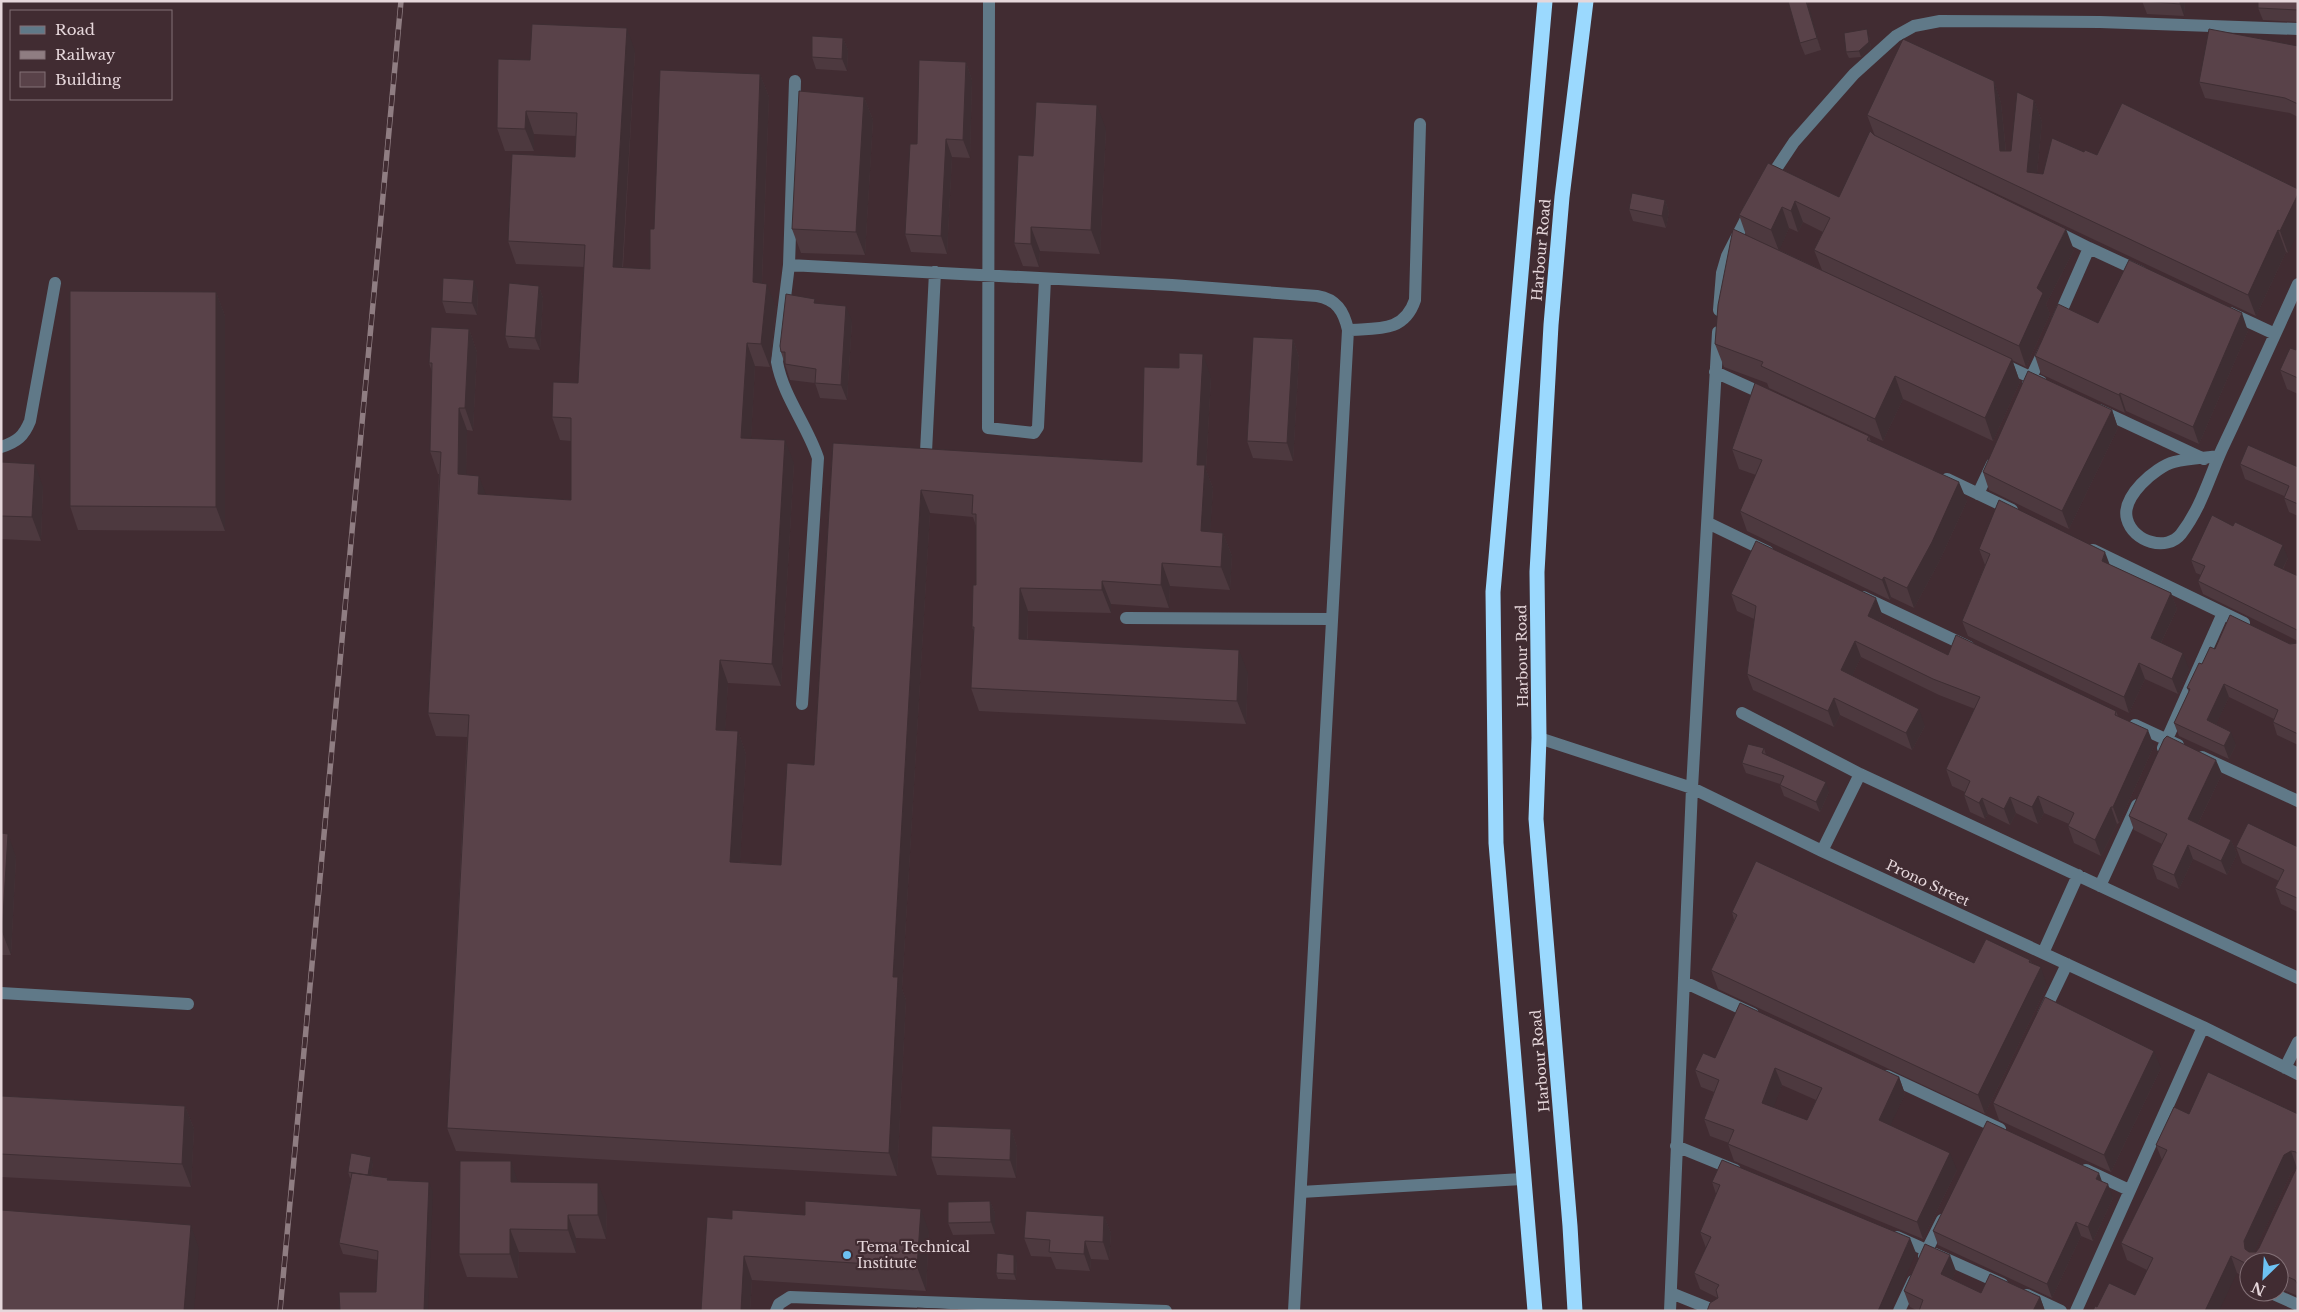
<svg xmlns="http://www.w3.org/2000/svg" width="2299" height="1312" font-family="'Libre Baskerville',serif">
	<rect width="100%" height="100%" fill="#412c32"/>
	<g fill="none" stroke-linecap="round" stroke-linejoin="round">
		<path stroke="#607988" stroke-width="12" d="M989 1 988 428 1034 433 1038 427 1045 279
			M795 81 789 265 777 362C783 396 807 425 818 458L802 704
			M1768 181 1794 142 1854 74 1896 36 1914 26 1940 21 2100 22 2298 29
			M2055 231 2089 248 2057 321
			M2089 248 2141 272
			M789 265 1172 285 1317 296C1336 299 1344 311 1348 330L1294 1311
			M1719 310 1722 273 1727 256 1750 211
			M2230 313 2275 334
			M1348 330C1377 328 1404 333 1415 300L1420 124
			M2002 364 2041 382
			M1715 372 1768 396
			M2028 384 2045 348
			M2099 410 2204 459
			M1 447C17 442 24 436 30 421L55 283
			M926 452 935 272
			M2219 456C2205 458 2189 458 2174 462 2155 467 2121 497 2127 519 2133 542 2167 552 2181 534 2201 508 2209 478 2222 449 2248 394 2273 339 2298 284
			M1947 479 2012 510
			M1978 494 1992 464
			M1708 523 1768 552
			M2093 550 2244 623
			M1863 597 1969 647
			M1126 618 1332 619
			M1742 713 1860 774 1822 851
			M2135 725 2178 745
			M1539 738 1692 788 1822 851 2203 1027 2298 1074
			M2163 748 2223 613
			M2202 757 2298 801
			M1860 774 2298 978
			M2100 886 2137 805
			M2043 953 2078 875
			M1684 982 1753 1014
			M1 993 188 1004
			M2043 1014 2067 964
			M2285 1068 2298 1042
			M1887 1076 2000 1129
			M1676 1146 1735 1170
			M2086 1170 2129 1190
			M1301 1192 1522 1179
			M1897 1237 2002 1284
			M1924 1256 1942 1220
			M2269 1292 2298 1305
			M1671 1293 1716 1311
			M2027 1295 2061 1311
			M776 1311 779 1304 790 1297 1166 1311
			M1670 1311 1692 788 1718 332
			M1899 1311 1913 1281
			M2076 1311 2203 1027"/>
		<path stroke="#9bd9fe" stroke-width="15" d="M1535 1311 1496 843 1493 592 1545 1
			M1575 1311 1570 1226 1536 819 1539 738 1537 572 1551 325 1562 197 1586 1"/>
		<defs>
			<path id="rail" d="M280 1311 401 1"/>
		</defs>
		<use href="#rail" stroke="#8f7d82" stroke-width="5.5"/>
		<use href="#rail" stroke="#412c32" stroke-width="4" stroke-dasharray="11" stroke-linecap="butt"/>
	</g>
	<path fill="#4d393f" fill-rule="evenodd" d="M1788 1H1807L1821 50 1805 55 1800 43Z
		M2142 1H2185L2184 16 2147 14Z
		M2298 1V22L2263 20 2258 8Z
		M1869 36 1871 48 1861 57 1849 58 1846 52Z
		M843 38 848 50 847 71 816 69 812 57Z
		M2298 46V117L2290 113 2205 98 2199 82Z
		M635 51 623 268 650 269 654 229 760 74 769 97 762 283 776 307 770 367 755 366 751 438 794 463 781 686 728 683 725 730 738 731 746 754 740 862 781 865 814 765 833 443 1142 462 1211 377 1206 470 1213 488 1210 532 1223 533 1232 556 1230 590 1170 586 1169 608 1111 604V613L1028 611V640L1248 673 1246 724 979 711 971 688 974 632 972 627 976 585V526L973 517 930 513 902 989 906 1000 897 1176 456 1151 447 1128 467 737 436 736 428 713 439 474H438L430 451 432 372 429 363 469 329 477 352 473 431 467 430 466 475 486 495 571 500V441L560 440 552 417 578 383 584 267 516 264 508 241 575 157 576 136 534 134V151H505L497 128 530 60Z
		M966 62 972 80 970 158 952 157 947 254 911 252 905 234 917 144Z
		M1994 81 2001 103 2006 151H2011L2034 100 2042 122 2037 173 2043 174 2084 152 2298 189 2288 253 2286 252 2256 316 1938 166 2074 250 2046 304 2050 314 2026 367 2012 360 2020 382 1993 441 1903 399 1883 441 1769 388 1767 383 1724 367 1715 344 1746 235 1739 215 1768 163 1839 197 1875 136 1867 115ZM1803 222 1823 232 1814 250 1822 270 1779 250 1789 228 1798 232Z
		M864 97 873 120 865 255 801 253 792 229Z
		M1106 129 1100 254 1040 251 1039 267 1023 266 1014 243 1033 156Z
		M1665 200 1669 212 1666 228 1633 221 1629 209Z
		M539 286 543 298 540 350 509 348 505 336Z
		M216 292 225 316V531L78 530 70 506Z
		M478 292 477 315 446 313 442 301Z
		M817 303 852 321 847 400 820 398 815 383 790 380 781 352Z
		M2098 323 2248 331 2199 444 2126 411 2125 413 2041 374 2035 356Z
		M1293 339 1299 357 1293 461 1253 458 1247 441Z
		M2298 346V394L2287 389 2280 370 2296 350Z
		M2112 410 2118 428 2069 529 1989 490 1983 472Z
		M1869 436 1871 442 1967 501 1939 562 1914 608 1891 597 1890 600 1747 531 1740 511 1756 475 1739 469 1732 449Z
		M1 462 43 487 41 541 1 539Z
		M2240 464 2298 467V516L2289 512 2284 498V496L2245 479Z
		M2233 526 2288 558 2283 569 2298 576V641L2203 594 2198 581 2201 575 2196 573 2191 560Z
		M1979 549 2110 565 2171 593 2177 609 2161 643 2189 669 2178 694 2145 679 2129 713 1968 636 1962 621 1985 565Z
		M1731 594 1882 614 1879 621 1948 655 2116 711 2118 716 2154 746 2119 823 2117 824 2101 856 2074 843 2068 826 2069 824 2044 813 2038 824 2016 813 2010 825 1988 814 1985 819 1970 812 1964 795 1965 792 1952 786 1946 769 1975 709 1939 695 1861 657 1852 676 1925 726 1912 750 1840 715 1834 727 1753 690 1747 674 1754 619 1737 611Z
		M2298 643V745L2277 735 2273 722 2274 719 2229 697 2216 724 2236 745 2229 759 2179 736 2174 723 2189 692 2187 688 2202 664 2215 649Z
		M1764 748 1766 755 1829 792 1820 812 1784 796 1780 785V784L1746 773 1742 763Z
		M2222 774 2198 824 2231 840 2237 854 2227 875 2193 859 2179 889 2157 879 2152 865 2162 844 2134 830 2129 816Z
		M1 833 16 857 11 955H1Z
		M2236 847H2298V912L2281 904 2275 888 2279 881 2242 863Z
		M1732 912 1974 963 2030 960 2047 986 1985 1114 1718 989 1711 970 1734 920Z
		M1715 1058 1899 1077 1905 1094 1890 1125 1957 1170 1923 1239 1734 1161 1728 1144 1729 1143 1710 1136 1704 1119 1714 1092 1701 1087 1695 1070ZM1782 1085 1816 1100 1807 1120 1773 1107Z
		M2161 1068 2111 1172 1999 1120 1993 1103Z
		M1 1096 185 1106 194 1129 191 1187 1 1177Z
		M2189 1114H2298V1296L2279 1288V1262H2249V1279L2237 1273 2097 1307 2135 1295 2147 1270 2127 1260 2121 1243 2162 1160 2156 1145ZM2296 1169 2259 1248 2256 1252H2254L2291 1173Z
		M1011 1129 1017 1147 1016 1178 937 1175 931 1157Z
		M373 1163 371 1175 433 1192 378 1260 343 1254 339 1243 351 1178H350L348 1172Z
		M2102 1181 2113 1198 2093 1241 2081 1236 2052 1298 1938 1245 1933 1231Z
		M518 1182 607 1207 606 1239 576 1238V1253L519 1252 518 1278 467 1277 459 1254Z
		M1712 1182 1916 1253 1718 1298 1700 1289 1694 1273 1706 1248 1700 1232 1716 1194Z
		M990 1201 995 1213V1234L953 1235 948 1223Z
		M1104 1216 1111 1233 1109 1260 1091 1259 1090 1271 1056 1269 1051 1257 1031 1256 1024 1238Z
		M732 1219 929 1232 926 1291 752 1280 750 1311Z
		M1017 1261 1016 1280 998 1279 996 1273Z
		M1956 1271 1952 1279 1981 1293 2040 1297 2045 1311H1918L1910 1307 1904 1291Z"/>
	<path fill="#3e2e33" d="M1806 1 1809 6 1821 50 1817 38Z
		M2180 1H2185L2184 16 2180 4Z
		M627 28 635 51 621 290 613 267Z
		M1867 29 1869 36 1871 48 1861 57 1859 51Z
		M843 38 848 50 847 71 842 59Z
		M966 62 972 80 970 158 963 140Z
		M760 74 769 97 761 304 753 282Z
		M1994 81 2001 103 2008 173 2000 151Z
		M864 97 873 120 865 255 856 232Z
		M2034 100 2042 122 2035 193 2027 172Z
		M1097 105 1106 129 1100 254 1091 230Z
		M526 111 534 134V151L525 129Z
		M946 139 952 157 947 254 941 236Z
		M2298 194V233L2288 253 2280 231Z
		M1665 200 1669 212 1666 228 1662 216Z
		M1795 201 1803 222 1798 232 1791 211Z
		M1782 207 1789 228 1779 251 1771 230Z
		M1031 227 1040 251 1039 267 1031 244Z
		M2066 229 2074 250 2046 304 2050 314 2026 367 2019 346 2037 288Z
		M2278 230 2286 252 2256 316 2248 295Z
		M474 280 478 292 477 315 472 303Z
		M767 284 776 307 770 367 761 344Z
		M539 286 543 298 540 350 535 338Z
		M216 292 225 316V531L216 507Z
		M846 306 852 321 847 400 841 385Z
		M2242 313 2248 331 2199 444 2193 427Z
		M469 329 477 352 473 431 465 408Z
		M1293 339 1299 357 1293 461 1287 443Z
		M747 343 755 366 750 460 741 438Z
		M1203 354 1211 377 1206 470 1213 488 1209 554 1201 531 1197 465Z
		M2012 359 2020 382 1993 441 1985 418Z
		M1895 376 1903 399 1883 441 1875 419Z
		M2120 393 2126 411 2125 413 2119 395Z
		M459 408 467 430 466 497 458 474Z
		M2112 410 2118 428 2069 529 2062 511Z
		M785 440 794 463 781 686 772 664Z
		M35 464 43 487 41 541 32 517Z
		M479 476 487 498 478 494Z
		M1959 482 1967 501 1939 562 1914 608 1907 588Z
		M921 490 930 513 902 989 906 1000 897 1176 889 1153 893 977Z
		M1223 533 1232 556 1230 590 1221 567Z
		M2283 545 2288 558 2278 578 2274 565Z
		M2105 552 2111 568 2102 561Z
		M1162 563 1170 586 1169 608 1161 585Z
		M1884 577 1891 597 1890 600 1882 580Z
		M1102 581 1111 604V613L1102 590Z
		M1020 588 1028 611 1027 662 1019 639Z
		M2171 593 2177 609 2156 653 2151 638Z
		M1876 598 1882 614 1874 632 1868 616Z
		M1855 641 1861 657 1847 687 1841 670Z
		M1239 650 1248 673 1246 724 1237 701Z
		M2183 653 2189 669 2178 694 2172 679Z
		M720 660 728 683 724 753 716 730Z
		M2139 663 2145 679 2129 713 2124 697Z
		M2224 684 2229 697 2212 733 2207 720Z
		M1834 698 1840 715 1834 727 1828 711Z
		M1919 709 1925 726 1912 750 1906 733Z
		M2148 730 2154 746 2119 823 2113 807Z
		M738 731 746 754 739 884 730 862Z
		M2231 732 2236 745 2229 759 2224 746Z
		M2216 760 2222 774 2193 834 2188 819Z
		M1826 782 1829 792 1820 812 1816 802Z
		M2038 796 2044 813 2038 824 2032 807Z
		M2010 797 2016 813 2010 825 2004 809Z
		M1982 798 1988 814 1985 819 1979 803Z
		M2111 807 2117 824 2101 856 2095 840Z
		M8 834 16 857 11 955 2 932Z
		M2231 840 2237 854 2227 875 2221 861Z
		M2188 845 2193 859 2179 889 2174 875Z
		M2030 960 2036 976 2041 967 2047 986 1985 1114 1978 1095Z
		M2154 1051 2161 1068 2111 1172 2104 1155Z
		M1775 1068 1782 1085 1769 1120 1762 1103Z
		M1899 1077 1905 1094 1885 1137 1879 1120Z
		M185 1106 194 1129 191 1187 182 1164Z
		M1011 1129 1017 1147 1016 1178 1010 1160Z
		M2291 1151 2297 1168 2291 1173 2251 1259 2245 1249 2244 1241 2284 1155Z
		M1950 1153 1957 1170 1923 1239 1917 1222Z
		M371 1157 373 1163 370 1182 367 1176Z
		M511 1161 519 1185 511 1182Z
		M2099 1173 2104 1187 2096 1179Z
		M429 1182 433 1192 428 1311H424Z
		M598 1183 607 1207 606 1239 598 1215Z
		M2108 1184 2113 1198 2093 1241 2088 1227Z
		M990 1201 995 1213V1234L991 1222Z
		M921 1209 929 1232 926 1291 917 1267Z
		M568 1215 576 1238V1253L568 1230Z
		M1104 1216 1111 1233 1109 1260 1103 1242Z
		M2076 1222 2081 1236 2052 1298 2047 1284Z
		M191 1225 199 1249 194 1311H184Z
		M510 1229 519 1252 518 1278 510 1254Z
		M1910 1238 1916 1253 1891 1311H1878Z
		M1085 1241 1091 1259 1090 1271 1084 1254Z
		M1014 1255 1017 1261 1016 1280 1014 1274Z
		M1950 1255 1956 1271 1947 1290 1941 1274Z
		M744 1256 752 1280 750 1311H741Z
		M2231 1256 2237 1273 2219 1311H2205Z
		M2040 1297 2045 1311H2033Z"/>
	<path fill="#594249" stroke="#3e2e33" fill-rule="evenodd" d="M1788 1H1806L1817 38 1800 43Z
		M2142 1H2180V4Z
		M2258 1H2298V10L2258 8Z
		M532 24 627 28 613 267 650 269V229H654L660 70 760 74 753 282 767 284 761 344 747 343 741 438 785 440 772 664 720 660 716 730 738 731 730 862 781 865 787 763 814 765 833 443 1142 462 1144 367 1179 368V353L1203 354 1197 465H1205L1201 531 1223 533 1221 567 1162 563 1161 585 1102 581V590L1020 588 1019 639 1239 650 1237 701 971 688 974 627H972L973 585H976V514H972L973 495 921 490 893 977H898L889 1153 447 1128 469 715 428 713 441 452 430 451 432 363H429L431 327 469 329 465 408H459L458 474 479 476 478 494 571 500V418L552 417 553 382 578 383 585 245 508 241 512 154 575 157 577 113 526 111 525 129 497 128 498 59 530 60Z
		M1867 29 1869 42 1859 51 1846 52 1844 33Z
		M2209 29 2298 46V104L2285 98 2199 82Z
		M812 36 843 38 842 59 812 57Z
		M1903 39 1994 81 2000 151H2011L2017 92 2034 100 2027 172 2043 174 2052 138 2084 152 2085 150 2097 155 2122 103 2298 189V194L2280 231 2278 230 2248 295 1867 115Z
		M919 60 966 62 963 140 946 139 941 236 905 234 910 144H917Z
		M799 91 864 97 856 232 792 229Z
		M1036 102 1097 105 1091 230 1031 227V244L1014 243 1018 155 1033 156Z
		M1870 131 1874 135 2066 229 2037 288 2043 293 2019 346 1814 250 1830 218 1795 201 1791 211 1782 207 1771 230 1739 215 1768 163 1839 197Z
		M1632 193 1665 200 1662 216 1629 209Z
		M1733 229 2012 359 1985 418 1895 376 1875 419 1761 366 1763 362 1715 344 1718 305Z
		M2129 260 2242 313 2193 427 2120 393 2119 395 2035 356 2058 304 2098 323Z
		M443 278 474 280 472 303 442 301Z
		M509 283 539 286 535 338 505 336Z
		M70 291 216 292V507L70 506Z
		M786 294 815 299 814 303 846 306 841 385 815 383 816 369 785 364V352H781L780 346Z
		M1253 337 1293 339 1287 443 1247 441Z
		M2298 346V378L2280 370 2290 348 2296 350Z
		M2028 371 2112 410 2062 511 1983 472Z
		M1755 383 1869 436 1867 440 1959 482 1932 542 1907 588 1884 577 1882 580 1740 511 1762 460 1732 449Z
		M2248 445 2298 467V504L2284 498 2289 486 2240 464Z
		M1 462 35 464 32 517 1 516Z
		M1999 500 2105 552 2102 561 2171 593 2151 638 2183 653 2172 679 2139 663 2124 697 1962 621 1990 554 1979 549Z
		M2212 515 2233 526 2235 522 2283 545 2274 565 2298 576V631L2297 630 2198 581 2205 566 2191 560Z
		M1756 541 1876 598 1868 616 1948 655 1956 635 2116 711 2115 715 2148 730 2113 807H2111L2095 840 2068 826 2074 813 2038 796 2032 807 2010 797 2004 809 1982 798 1979 803 1964 795 1970 781 1946 769 1980 697 1933 679 1855 641 1841 670 1919 709 1906 733 1834 698 1828 711 1747 674 1756 606 1731 594Z
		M2230 615 2290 644 2298 643V734L2273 722 2278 710 2224 684 2207 720 2231 732 2224 746 2174 723 2190 689 2187 688 2199 663 2202 664 2210 647 2215 649Z
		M2167 736 2216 760 2188 819 2231 840 2221 861 2188 845 2174 875 2152 865 2167 834 2129 816 2164 739Z
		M1748 744 1764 748 1762 753 1826 782 1816 802 1780 785 1784 776 1742 763Z
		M2248 823 2298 847V895L2297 898 2275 888 2284 870 2236 847Z
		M1 833 8 834 2 932H1Z
		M1756 861 1974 963 1986 939 2030 960 2029 962 2041 967 1978 1095 1711 970 1737 915 1732 912Z
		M2045 997 2154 1051 2104 1155 1993 1103Z
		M1740 1003 1899 1077 1879 1120 1950 1153 1917 1222 1728 1144 1734 1130 1704 1119 1719 1080 1695 1070 1703 1053 1715 1058ZM1775 1068 1822 1088 1807 1120 1762 1103Z
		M2208 1072 2298 1114V1155L2296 1152 2291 1151 2284 1155 2244 1241 2245 1249 2249 1252H2256L2259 1248 2298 1165V1285L2295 1280 2279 1273V1262H2249V1265L2231 1256 2205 1311H2093L2095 1306 2097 1307 2109 1283 2135 1295 2153 1258 2121 1243 2167 1150 2156 1145 2174 1107 2189 1114Z
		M1 1096 185 1106 182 1164 1 1154Z
		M1987 1121 2099 1173 2096 1179 2108 1184 2088 1227 2076 1222 2047 1284 1933 1231Z
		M932 1126 1011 1129 1010 1160 931 1157Z
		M351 1153 371 1157 368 1175 348 1172Z
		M1722 1160 1910 1238 1878 1311H1707L1710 1303 1718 1298 1716 1290 1719 1285 1694 1273 1711 1237 1700 1232 1720 1185 1712 1182Z
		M460 1161H511V1182L598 1183V1215H568V1230L510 1229V1254H459Z
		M352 1173 388 1178 387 1180 429 1182 424 1311H340L339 1292H376L378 1251 339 1243Z
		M805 1201 921 1209 917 1267 744 1256 741 1311H701L707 1217 732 1219V1210L805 1215Z
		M990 1201 991 1222 948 1223V1202Z
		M1 1210 191 1225 184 1311H1Z
		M1026 1211 1104 1216 1103 1242 1085 1241 1084 1254 1049 1252 1050 1240 1024 1238Z
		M1925 1244 1950 1255 1941 1274 1981 1293 1990 1274 2040 1297 2033 1311H1919L1923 1300 1904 1291Z
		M997 1253 1014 1255V1274L996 1273Z
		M917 1308 958 1310V1311H917Z"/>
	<circle fill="#6dc2f3" stroke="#412c32" stroke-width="2" cx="847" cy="1255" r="5"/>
	<g text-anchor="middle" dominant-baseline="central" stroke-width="4.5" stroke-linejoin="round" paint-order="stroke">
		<g font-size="14" fill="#e6d7db" stroke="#412c32">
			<text transform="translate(1541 250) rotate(-85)">Harbour Road</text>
			<text transform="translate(1522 656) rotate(-91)">Harbour Road</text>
			<text transform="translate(1928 883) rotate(25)">Prono Street</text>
			<text transform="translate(1540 1061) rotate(-95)">Harbour Road</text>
		</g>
		<g font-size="14" fill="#e6d7db" stroke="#412c32" text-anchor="start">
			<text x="857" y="1247">Tema Technical<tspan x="857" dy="16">Institute</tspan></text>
		</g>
	</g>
	<rect width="2299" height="1312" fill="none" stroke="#e6d7db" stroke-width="5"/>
	<rect x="10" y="10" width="162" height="90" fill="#412c32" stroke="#837076"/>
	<rect x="20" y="26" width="25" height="8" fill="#607988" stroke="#837076"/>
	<text x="55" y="35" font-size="15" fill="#e6d7db">Road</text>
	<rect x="20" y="51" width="25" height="8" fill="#8f7d82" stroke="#837076"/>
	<text x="55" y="60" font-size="15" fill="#e6d7db">Railway</text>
	<rect x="20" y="72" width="25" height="15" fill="#594249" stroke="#837076"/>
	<text x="55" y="85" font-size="15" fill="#e6d7db">Building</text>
	<g transform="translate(2264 1277) rotate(205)"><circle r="24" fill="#412c32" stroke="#837076"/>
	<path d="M0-4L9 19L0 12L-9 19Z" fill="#6dc2f3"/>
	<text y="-8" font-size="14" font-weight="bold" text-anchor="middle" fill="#e6d7db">N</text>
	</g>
</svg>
